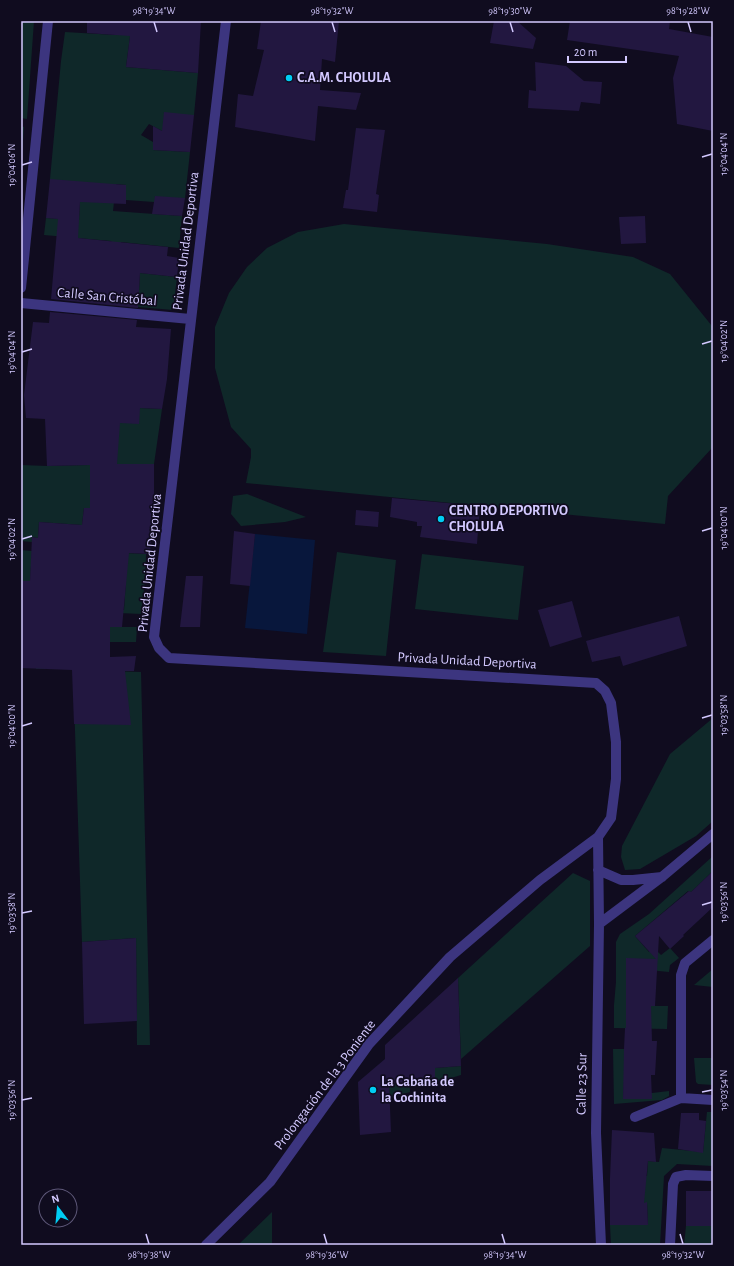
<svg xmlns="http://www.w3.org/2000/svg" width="734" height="1266" font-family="'Alegreya Sans',sans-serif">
	<rect width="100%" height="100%" fill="#100c1f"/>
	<path fill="#0f2829" d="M21 21H34L27 119 21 118Z
		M132 21 126 67 198 73 194 115 162 131 149 124 141 135 153 142V150L190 152 185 198 154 202 126 200V185L116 184 113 211 182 216 179 248 121 242 120 250 111 241 44 235 46 218 79 220 80 202 50 179 61 61 65 32 115 35Z
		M21 126 24 127 21 169Z
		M344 224 547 244 633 257 670 274 712 326 713 331V446L712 448 668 496 665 524 246 483 251 457V449L231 427 215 368V327L229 293 247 267 267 248 298 232Z
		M140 273 177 277 173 310 138 307Z
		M48 323 69 324 94 406 162 409 154 464H125L115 508H84L82 525 39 522 38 538 32 537V542L21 541V465L47 466 87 465 44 362Z
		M247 494 306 517 285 522 241 526 231 514 233 496Z
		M21 550 32 551 30 581H21Z
		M337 552 396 560 386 656 323 652Z
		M125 553 146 554 145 581 141 614 75 611 51 622 48 669H36L39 611 84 608 124 610 126 581Z
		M422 554 524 566 518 620 415 609Z
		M110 627H137L136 642H110Z
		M73 670 141 672 150 1045H137L136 938 82 942Z
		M713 718V821L696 836 640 869 625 870 621 857 622 846 670 754Z
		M713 856V871L691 892 688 891 635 936 649 952 653 947 661 955 670 948 679 958 670 965 669 972 649 970 650 959H626V1006H668L667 1029 614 1028V1005L616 982V942L620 934 649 914Z
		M573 873 590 881V946L461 1059 458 978Z
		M713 969V987L694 985Z
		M613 1049H626L623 1099H641V1092L652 1093 669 1091V1096L662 1100 614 1104Z
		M694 1058H713V1085L698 1084 696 1082Z
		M461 1066V1075L435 1083V1068Z
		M409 1071 410 1092 390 1098 388 1078Z
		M707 1112H713V1166L677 1164 664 1176 660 1245H611L610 1225H648L647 1203 611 1205 610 1178 647 1176 648 1161 659 1162 662 1148 703 1152Z
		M713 1211V1238L711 1239V1245H684L686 1226H712Z
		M272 1212V1245H238Z"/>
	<path fill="#08173c" d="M255 534 315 540 307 634 245 628Z"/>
	<path fill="#221740" d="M87 21H201L198 73 126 67 130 36 87 33Z
		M261 21H339L335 62 322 59 320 90 361 93 356 110 318 106 315 141 235 127 238 94 253 96 264 50 257 49Z
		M494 21H517L536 38 533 49 490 43Z
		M570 21H670L669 29 713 37V131L677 124 673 78 679 56 567 40Z
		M535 62 566 66 584 81 602 82 600 104 581 102 579 111 528 108 529 90 536 91Z
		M164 112 194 115 190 152 153 150V126L162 131Z
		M356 128 385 130 376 194 379 195 377 212 343 208 346 190H348Z
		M50 179 126 185V204L80 202 78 238 168 247 167 256 179 258 177 277 140 273 138 308 51 299 58 219 46 218Z
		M155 196 185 198 182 216 152 214Z
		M645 216 646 243 621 244 619 217Z
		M50 312 137 320 136 327 171 329 167 379 162 409 140 408 139 424 120 423 117 464H154V496L150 554 129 553 122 627H110V657L136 656 134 671H125L131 725 74 724 72 670 21 668V581H30L32 537 38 538 39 522 82 525 84 508H90V465L47 466 45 419 26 418 24 395 33 322 49 323Z
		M392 498 480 506 477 544 420 537 422 526H417V522L390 517Z
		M356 510 379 512 378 527 355 525Z
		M234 531 255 534 250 586 230 584Z
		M186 576H203L200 627H180Z
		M572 601 582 637 550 647 538 610Z
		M679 616 687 646 623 666 620 656 592 662 586 641Z
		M713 871V907L683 935 684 936 670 949 659 936 655 1006H651L652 1041H657L655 1075H651L652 1099H623L624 1049 625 1028H626V958L656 959 635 936 689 891 691 892Z
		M136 938 137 1021 84 1024 82 942Z
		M458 978 461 1066 435 1068V1083H389L391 1132 360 1135 358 1082 385 1059V1045Z
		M681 1113H699V1120L706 1121 703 1153 678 1149Z
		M612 1130 654 1133 656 1162 648 1161 644 1203 647 1202 648 1225H610V1178Z
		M686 1191H713L712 1226H686Z"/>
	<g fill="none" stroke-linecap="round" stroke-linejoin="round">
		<path stroke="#3c357f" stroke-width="10" d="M21 288 48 21
			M21 303 190 319
			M598 837 599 924 596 1133 601 1245
			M598 870 621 880H633L662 877
			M599 924 663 876 713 834
			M681 1098V975L685 963 713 940
			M635 1117 681 1098 713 1100
			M206 1245 270 1182 369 1044 450 957 540 880 598 837 611 818 616 779V742L611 703 605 691 596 683 169 658 159 648 154 637 226 21
			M670 1245 673 1184 676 1177 686 1175 713 1176"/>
	</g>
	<path fill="none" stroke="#d3c9ff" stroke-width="1.5" d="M154 22 157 32M332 22 335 32M510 22 513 32M688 22 691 32M702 157 712 154M22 165 32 162M702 344 712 341M22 352 32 349M702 531 712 528M22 539 32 536M702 718 712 715M22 726 32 723M702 905 712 902M22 913 32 911M702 1092 712 1090M22 1100 32 1098M146 1234 149 1244M324 1234 327 1244M502 1234 505 1244M680 1234 683 1244"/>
	<g fill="#00cdf4" stroke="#100c1f" stroke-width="1.5">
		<circle cx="289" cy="78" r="4"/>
		<circle cx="441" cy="519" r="4"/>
		<circle cx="373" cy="1090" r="4"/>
	</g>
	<g text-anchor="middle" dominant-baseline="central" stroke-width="3.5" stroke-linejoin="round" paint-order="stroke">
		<g font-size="14" font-weight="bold" fill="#d3c9ff" stroke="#100c1f" text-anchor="start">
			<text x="297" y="78">C.A.M. CHOLULA</text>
			<text x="449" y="511">CENTRO DEPORTIVO<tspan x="449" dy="16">CHOLULA</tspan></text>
			<text x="381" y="1082">La Cabaña de<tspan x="381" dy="16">la Cochinita</tspan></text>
		</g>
		<g font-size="14" fill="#d3c9ff" stroke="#100c1f">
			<text transform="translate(186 241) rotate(-83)">Privada Unidad Deportiva</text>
			<text transform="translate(107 297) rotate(5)">Calle San Cristóbal</text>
			<text transform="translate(150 563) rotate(-84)">Privada Unidad Deportiva</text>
			<text transform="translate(467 661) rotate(3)">Privada Unidad Deportiva</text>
			<text transform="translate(582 1084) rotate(-89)">Calle 23 Sur</text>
			<text transform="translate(325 1085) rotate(-53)">Prolongación de la 3 Poniente</text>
		</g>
	</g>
	<rect width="734" height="1266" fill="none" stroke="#100c1f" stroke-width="44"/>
	<g transform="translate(58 1208) rotate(344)"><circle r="19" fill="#100c1f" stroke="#5e5879"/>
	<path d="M0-3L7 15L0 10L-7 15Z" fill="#00cdf4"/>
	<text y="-6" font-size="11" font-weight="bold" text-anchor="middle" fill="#d3c9ff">N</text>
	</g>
	<path d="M568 56v6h58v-6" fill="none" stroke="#d3c9ff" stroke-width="2"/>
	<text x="574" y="56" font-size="12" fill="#d3c9ff" stroke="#100c1f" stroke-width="3" paint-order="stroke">20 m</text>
	<rect x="22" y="22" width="690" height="1222" fill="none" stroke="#d3c9ff" stroke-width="1.5"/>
	<g font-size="10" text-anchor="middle" fill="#d3c9ff">
		<text x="154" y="14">98°19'34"W</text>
		<text x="332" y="14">98°19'32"W</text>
		<text x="510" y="14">98°19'30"W</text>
		<text x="688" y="14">98°19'28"W</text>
		<text transform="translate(723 154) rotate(-90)" y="4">19°04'04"N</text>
		<text transform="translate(11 165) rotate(-90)" y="4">19°04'06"N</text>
		<text transform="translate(723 341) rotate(-90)" y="4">19°04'02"N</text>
		<text transform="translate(11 352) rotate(-90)" y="4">19°04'04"N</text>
		<text transform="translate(723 528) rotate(-90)" y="4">19°04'00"N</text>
		<text transform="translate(11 539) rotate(-90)" y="4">19°04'02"N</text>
		<text transform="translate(723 715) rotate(-90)" y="4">19°03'58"N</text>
		<text transform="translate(11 726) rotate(-90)" y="4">19°04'00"N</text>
		<text transform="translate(723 902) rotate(-90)" y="4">19°03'56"N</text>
		<text transform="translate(11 913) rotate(-90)" y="4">19°03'58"N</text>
		<text transform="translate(723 1090) rotate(-90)" y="4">19°03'54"N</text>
		<text transform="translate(11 1100) rotate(-90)" y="4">19°03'56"N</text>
		<text x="149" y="1258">98°19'38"W</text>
		<text x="327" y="1258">98°19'36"W</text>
		<text x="505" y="1258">98°19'34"W</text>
		<text x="683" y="1258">98°19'32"W</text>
	</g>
</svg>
